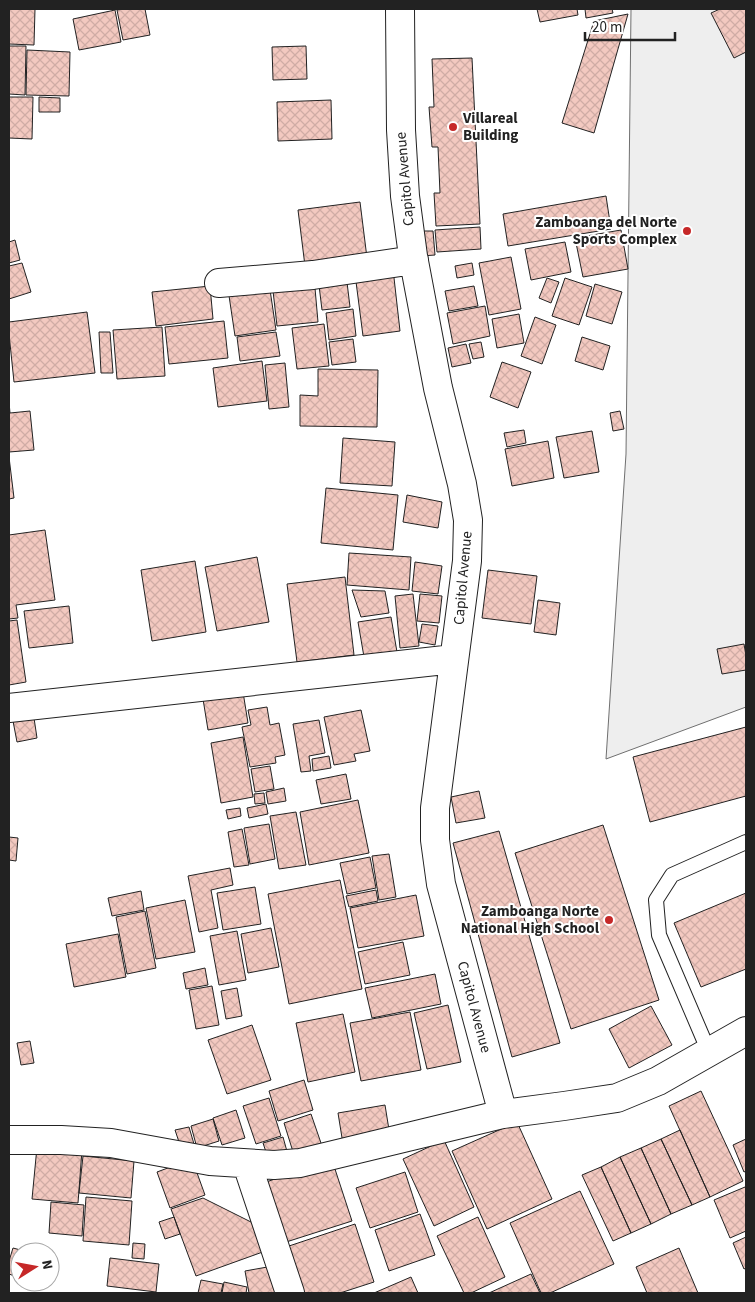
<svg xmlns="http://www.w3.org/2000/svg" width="755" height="1302" font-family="'Source Sans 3',sans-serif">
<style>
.pitch{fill:#eee;stroke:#6f6f6f}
.building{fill:url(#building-cross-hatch);stroke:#222}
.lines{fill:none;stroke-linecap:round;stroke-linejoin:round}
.lane-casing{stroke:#222;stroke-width:16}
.street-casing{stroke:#222;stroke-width:30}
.lane{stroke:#fff;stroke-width:14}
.street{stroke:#fff;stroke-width:28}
.poi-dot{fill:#c62828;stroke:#fff;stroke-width:2}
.labels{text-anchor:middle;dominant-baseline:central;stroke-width:4;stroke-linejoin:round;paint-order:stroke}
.poi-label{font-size:15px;font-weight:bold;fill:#222;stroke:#fff;text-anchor:end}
.street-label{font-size:15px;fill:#222;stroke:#fff}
</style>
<defs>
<pattern id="building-cross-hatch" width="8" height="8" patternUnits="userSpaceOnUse" patternTransform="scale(1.25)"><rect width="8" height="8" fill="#f3c9c0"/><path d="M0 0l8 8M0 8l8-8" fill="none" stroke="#d0aca5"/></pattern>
</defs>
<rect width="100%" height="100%" fill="#fff"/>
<!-- pitch -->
<path class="pitch" d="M631,9H746V707L606,759L626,454Z"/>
<!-- building -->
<path class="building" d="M9,9H35L34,45L9,44Z
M124,9H145L150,35L123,40L117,10Z
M537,9H577L578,15L540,22Z
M585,9H612L613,13L586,18Z
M720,9H746V52L734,58L711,13Z
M115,10L121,42L79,50L73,19Z
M628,14L594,133L562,123L594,21Z
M9,46H26L25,95L9,94Z
M306,46L307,79L273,80L272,47Z
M27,50L70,52L69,96L26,95Z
M472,58L480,224L436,226L434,193H440L438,147H432L429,107H434L432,59Z
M9,97H33L32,139L9,138Z
M39,97L60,98V112H39Z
M331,100L332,139L278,141L277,102Z
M606,196L611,229L508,246L503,214Z
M360,202L368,266L306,274L298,210Z
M480,227L481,249L437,252L435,230Z
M621,230L628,269L583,277L575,238Z
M420,231H433L435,255L421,256Z
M15,240L20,260L9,263V242Z
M565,242L571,272L531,280L525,249Z
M511,257L521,309L489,315L479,263Z
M22,263L31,292L9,299V266Z
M472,263L474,275L457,278L455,266Z
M393,269L400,331L363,336L355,274Z
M346,274L350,307L322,310L318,277Z
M314,277L318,322L277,326L272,282Z
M547,278L559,282L551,303L539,298Z
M565,278L592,287L579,325L552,316Z
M269,283L276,330L235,336L228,289Z
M595,284L622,292L612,324L586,316Z
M210,286L213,319L156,326L152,292Z
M474,286L478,306L449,311L445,291Z
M485,306L490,336L453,344L447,313Z
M353,309L356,336L329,340L326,313Z
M87,312L95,373L14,382L9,334V322Z
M519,314L524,343L497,348L492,319Z
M535,317L556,325L542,364L521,356Z
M224,321L228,358L169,364L165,327Z
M324,324L329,366L297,369L292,328Z
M162,327L165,376L117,379L113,330Z
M99,332H110L113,373H101Z
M276,332L280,356L240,361L237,337Z
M582,337L610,346L603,370L575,361Z
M353,339L356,362L332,365L329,342Z
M481,342L484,357L473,359L469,344Z
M466,344L471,363L452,367L448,348Z
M262,361L267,401L218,407L213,368Z
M502,362L531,372L518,408L490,397Z
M285,363L289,407L269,409L265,365Z
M318,369L378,370L377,427L300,426V395L318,396Z
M9,402L10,413L30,411L34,450L9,452Z
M620,411L624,429L613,431L610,413Z
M524,430L526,443L507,447L504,433Z
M592,431L599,472L564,478L556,437Z
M343,438L395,442L392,486L340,483Z
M548,441L554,478L512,486L505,449Z
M9,457L14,498L9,499Z
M326,488L398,495L393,550L321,543Z
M407,495L442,502L438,528L403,522Z
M45,530L55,600L16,605L18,618L9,619V535Z
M349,553L411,557L409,590L347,585Z
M257,557L269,622L217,631L205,567Z
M195,561L206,632L152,641L141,570Z
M415,562L442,566L438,594L412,591Z
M488,570L537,576L531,624L482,618Z
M345,577L354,655L297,662L287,584Z
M352,590L385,591L389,613L361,617Z
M413,594L419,646L400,648L395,596Z
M420,594L442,596L439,623L417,621Z
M538,600L560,603L556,635L534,632Z
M69,606L73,643L29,648L24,611Z
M391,617L397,652L364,657L358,622Z
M17,620L26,682L9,685V621Z
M422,624L438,626L435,645L419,642Z
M744,644L746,656V670L722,674L717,649Z
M243,692L248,723L208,730L203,699Z
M267,707L270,725L279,723L285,755L275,757L276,763L250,767L242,727L251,725L248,710Z
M361,710L370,751L354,754L356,761L334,765L324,717Z
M34,718L37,738L17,742L13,721Z
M319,720L325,753L309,756L311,771L301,772L293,724Z
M746,727V796L650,822L633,757Z
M243,737L253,797L221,803L211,743Z
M329,756L331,768L313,771L312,759Z
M270,766L274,789L255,792L251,769Z
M346,774L351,799L321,804L316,780Z
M284,788L286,801L268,804L266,792Z
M479,791L485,818L456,823L451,797Z
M264,793L265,803L255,804L254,794Z
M358,800L369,853L309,865L300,812Z
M266,804L268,814L249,818L247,808Z
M240,808L241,816L228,819L226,810Z
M296,812L306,865L279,869L270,816Z
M269,824L275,859L250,864L244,828Z
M603,825L659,1000L571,1029L515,853Z
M242,829L249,865L234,867L228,832Z
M499,831L560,1043L512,1057L453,843Z
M9,837L18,838L16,861L9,860Z
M389,854L396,897L379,900L372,856Z
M370,857L376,888L347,894L340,863Z
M230,868L233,885L211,890L218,928L199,932L188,876Z
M340,880L362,989L289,1004L268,894Z
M255,887L261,924L223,930L217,893Z
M376,890L378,901L349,907L346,896Z
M141,891L144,910L112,916L108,898Z
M746,893V969L701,987L674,923Z
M416,895L424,936L358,948L350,908Z
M185,900L195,952L156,959L146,908Z
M145,911L156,968L127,974L116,917Z
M271,928L279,967L248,973L241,934Z
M237,931L246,980L219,985L210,936Z
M118,934L126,977L74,987L66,944Z
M403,942L410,975L365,984L358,952Z
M205,968L208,985L186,989L183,973Z
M435,974L441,1004L372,1018L365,988Z
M212,986L219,1025L196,1029L189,990Z
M237,988L242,1016L226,1019L221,991Z
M448,1005L461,1062L427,1069L414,1013Z
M651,1006L672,1045L629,1068L609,1029Z
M410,1012L421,1070L361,1081L350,1023Z
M343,1014L355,1072L308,1082L296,1023Z
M252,1025L271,1080L227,1094L208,1040Z
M30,1041L34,1063L21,1065L17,1043Z
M304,1080L313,1110L278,1121L269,1091Z
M701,1091L743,1181L710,1197L669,1106Z
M269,1098L281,1136L256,1144L243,1106Z
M385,1105L390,1136L343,1144L338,1113Z
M236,1110L245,1138L222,1145L213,1118Z
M311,1114L322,1146L294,1155L284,1123Z
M213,1119L219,1141L197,1148L191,1126Z
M517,1122L552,1199L487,1229L452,1151Z
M189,1127L194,1144L181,1148L175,1130Z
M680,1130L710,1197L692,1205L661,1139Z
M283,1137L288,1155L269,1161L263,1143Z
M661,1139L692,1205L671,1214L641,1148Z
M746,1139V1171L744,1172L733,1145Z
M444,1140L474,1207L434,1226L403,1159Z
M37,1147L82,1150L78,1203L32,1199Z
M641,1148L671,1214L651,1224L620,1157Z
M83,1156L134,1161L131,1198L79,1193Z
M620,1157L651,1224L631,1233L601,1167Z
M192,1159L205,1195L170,1208L157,1172Z
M332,1160L352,1221L283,1243L263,1183Z
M601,1167L631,1233L613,1241L582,1175Z
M405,1172L418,1212L370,1228L356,1188Z
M745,1187L746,1189V1231L730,1238L714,1200Z
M580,1191L614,1264L550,1293H541L510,1223Z
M86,1197L132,1201L129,1245L83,1241Z
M203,1198L265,1229L271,1249L196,1276L171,1209Z
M51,1202L84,1205L82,1236L49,1233Z
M420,1214L435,1255L389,1271L375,1230Z
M174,1217L180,1234L165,1239L159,1222Z
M478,1217L505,1277L471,1293H464L437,1236Z
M355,1224L374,1282L340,1293H301L286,1247Z
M746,1237V1268L744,1269L733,1243Z
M133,1243L145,1244L144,1259L132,1258Z
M13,1248L28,1252H20V1278L9,1274V1261Z
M679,1248L698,1293H647L636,1267Z
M110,1258L159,1264L156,1292L107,1286Z
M273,1266L278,1293H249L245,1271Z
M531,1274L540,1293H489Z
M411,1277L418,1293H374Z
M201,1280L223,1284L221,1293H198Z
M224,1282L247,1287L246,1293H222Z"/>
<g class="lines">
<defs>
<path id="lane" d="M709,1052L659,935L656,900L672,875L746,842"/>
<path id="street" d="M400,9L401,130L405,196L413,256L438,388L462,484L468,520L467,561L435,808V840L441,884L503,1114
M219,283L313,275L414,260
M9,708L454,659
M9,1140H61L111,1143L210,1161L274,1165L300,1163L503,1114L564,1106L617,1098L658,1081L746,1031
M247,1164L290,1293"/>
</defs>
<!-- lane casing -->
<use href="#lane" class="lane-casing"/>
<!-- street casing -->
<use href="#street" class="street-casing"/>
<!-- lane -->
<use href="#lane" class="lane"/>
<!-- street -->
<use href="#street" class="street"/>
</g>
<!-- markers -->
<g class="poi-dot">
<circle cx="453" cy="127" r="5"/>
<circle cx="687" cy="231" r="5"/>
<circle cx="609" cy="920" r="5"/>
</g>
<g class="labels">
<!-- poi labels -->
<g class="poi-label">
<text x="463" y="118" text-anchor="start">Villareal<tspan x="463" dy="17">Building</tspan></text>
<text x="677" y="222">Zamboanga del Norte<tspan x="677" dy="17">Sports Complex</tspan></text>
<text x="599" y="911">Zamboanga Norte<tspan x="599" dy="17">National High School</tspan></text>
</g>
<!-- street labels -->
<g class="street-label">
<text transform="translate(405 179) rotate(-95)">Capitol Avenue</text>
<text transform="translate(463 578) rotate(-85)">Capitol Avenue</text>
<text transform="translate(474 1007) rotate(75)">Capitol Avenue</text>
</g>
</g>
<!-- border -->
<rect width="755" height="1302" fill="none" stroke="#222222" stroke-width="20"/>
<!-- north arrow -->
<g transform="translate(35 1267) rotate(79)"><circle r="24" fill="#ffffff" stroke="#a7a7a7"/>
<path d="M0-4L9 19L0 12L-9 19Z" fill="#c62828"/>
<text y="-8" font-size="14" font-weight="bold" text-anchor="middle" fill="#222222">N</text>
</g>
<!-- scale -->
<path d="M585 32v8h90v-8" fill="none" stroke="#222222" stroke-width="2.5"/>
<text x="592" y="32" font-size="15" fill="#222222" stroke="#ffffff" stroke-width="4" paint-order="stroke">20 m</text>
</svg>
